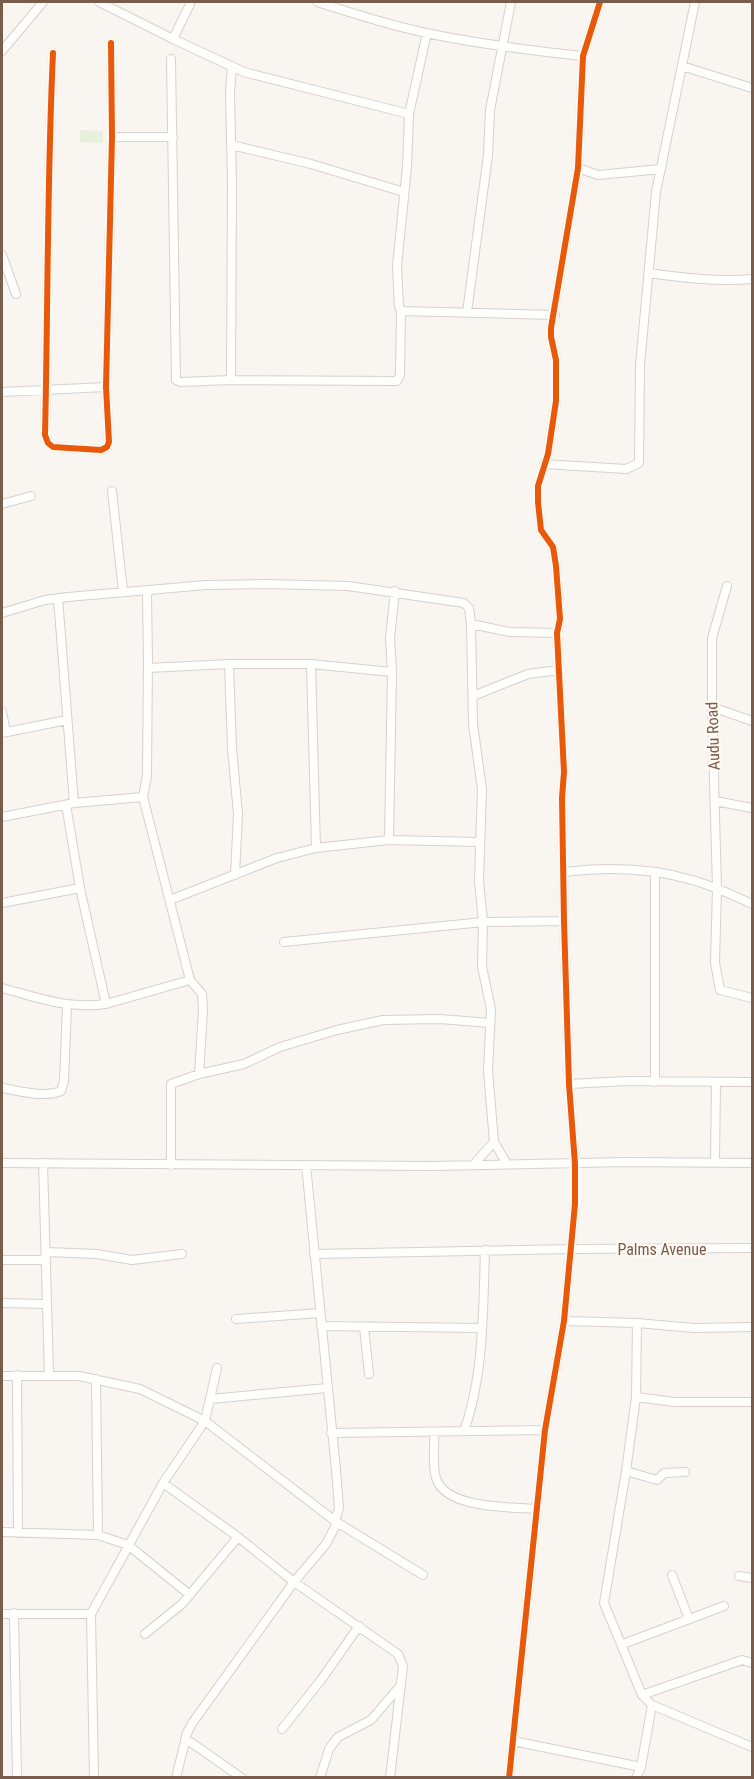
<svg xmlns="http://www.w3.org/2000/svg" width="754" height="1779" font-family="'Roboto Condensed',sans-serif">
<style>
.green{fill:#e7f0db}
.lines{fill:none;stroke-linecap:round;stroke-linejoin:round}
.minor-casing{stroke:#d7d1cb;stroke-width:10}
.minor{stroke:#fefefd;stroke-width:8}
.cycleway-casing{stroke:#fffaf3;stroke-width:10}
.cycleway{stroke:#e8590c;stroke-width:6}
.labels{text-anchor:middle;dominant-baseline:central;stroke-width:4.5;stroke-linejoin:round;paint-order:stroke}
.street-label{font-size:16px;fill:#7a5c4d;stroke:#fffaf3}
</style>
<rect width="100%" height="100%" fill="#f9f5f0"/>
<!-- green -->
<path class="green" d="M80,130L103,131V143L80,142Z"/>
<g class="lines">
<defs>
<path id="minor" d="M99,2L173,39L244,72L409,114
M317,2C358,15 399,28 441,36C488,45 535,51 583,56
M427,33L409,114L407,167L397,266L399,307L401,311L555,315
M173,39L191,2
M2,51L43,2
M53,53C47,180 48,307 45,435L48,443L53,447L101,450L107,447L109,442L106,387L112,137L111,43
M171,59L176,380L180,382L231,380L397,381L400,375L401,311
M682,66L752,88
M112,137H173
M231,145L311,164L404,192
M578,168L598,175L661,169
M2,255L16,294
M649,273C684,278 718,282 752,279
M467,312L488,155L490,110L511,2
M231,380L232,183L230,93L232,66
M2,392L106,387
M544,464L626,469L639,463L640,365L656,192L695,2
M112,491L123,591
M2,504L31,496
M727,586L712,638V707L717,888L715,963L720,990L752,998
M148,590L147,596L148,659L147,776L143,797L190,980L202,994L203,1010L199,1074
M58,598L74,803
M2,613L45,600L68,597L206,585L266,584L348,586L464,603L469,608L471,624L473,724L482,789L479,881L483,922L564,921
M471,624L510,632L557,633
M229,664L232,748L238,814L235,875
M311,664L316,848
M148,668L229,664H311L392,672
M473,696L528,674L559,670
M712,707L752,721
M2,712L6,732
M2,733L67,720
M715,801L752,808
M66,805L80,888L106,1004
M2,817L74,803L143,797
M389,840L392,672L390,638L395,591
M564,872C605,867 652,868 692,880C713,886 733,895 752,904
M655,874V1082
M170,900L277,858L316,848L389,840L479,842
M2,903L80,888
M284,942L483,922L482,967L491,1009L488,1071L494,1142L507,1164
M2,988C39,998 66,1009 106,1004L190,980
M569,1084L627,1081L752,1082
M2,1088C20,1091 43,1098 61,1091L64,1081L67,1006
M715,1162L716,1082
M2,1163L433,1166L625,1162L752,1163
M43,1163L49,1374
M171,1165V1084L199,1074L244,1064L280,1047L337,1030L383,1020L440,1019L490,1023
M473,1165L494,1142
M46,1252L97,1254L132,1260L182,1254
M314,1254L572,1249L752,1248
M2,1260H46
M2,1303L46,1304
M236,1319L320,1313
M564,1321L637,1323L694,1328L752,1327
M637,1323L636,1397L626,1471L604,1603L642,1695L652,1705L752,1747
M321,1326L482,1328
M364,1327L369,1374
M17,1375L18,1533
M2,1376H79L140,1389L205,1421L335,1521L423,1575
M96,1379L98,1535
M636,1397L675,1402H752
M210,1399L327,1388
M464,1431C484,1376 483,1309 485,1250
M434,1432C435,1444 432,1467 436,1478C445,1509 511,1507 537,1509
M331,1433L545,1430
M626,1471L657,1480L664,1473L685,1472
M163,1483L238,1537L294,1582L398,1654L403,1666L390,1778
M2,1532L98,1535L128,1545L190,1595
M672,1575L689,1619
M739,1576L752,1578
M14,1613L17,1778
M2,1614H91
M145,1634L182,1604L238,1537
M623,1644L724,1606
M642,1695L742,1660L752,1663
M282,1729L321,1680L359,1626
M186,1739L242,1778
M513,1741L641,1767
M94,1778L91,1614L163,1483L205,1421L217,1368
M176,1778L187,1733L193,1722L294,1582L326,1544L337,1523L335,1521L339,1508L336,1470L306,1165
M320,1778L329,1749L338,1737L371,1720L401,1685
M509,1778L545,1430L564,1321L575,1204V1164L569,1084L564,921L562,798L564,772L557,633L560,619L556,566L553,547L541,530L538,502V486L548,454L556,401V360L551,337V328L578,168L583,56L600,2
M636,1778L641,1767L652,1705"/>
</defs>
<!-- minor casing -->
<use href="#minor" class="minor-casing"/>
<!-- minor -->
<use href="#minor" class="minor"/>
<defs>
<path id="cycleway" d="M53,53C47,180 48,307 45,435L48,443L53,447L101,450L107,447L109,442L106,387L112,137L111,43
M509,1778L545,1430L564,1321L575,1204V1164L569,1084L564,921L562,798L564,772L557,633L560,619L556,566L553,547L541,530L538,502V486L548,454L556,401V360L551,337V328L578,168L583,56L600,2"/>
</defs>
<!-- cycleway casing -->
<use href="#cycleway" class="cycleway-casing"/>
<!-- cycleway -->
<use href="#cycleway" class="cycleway"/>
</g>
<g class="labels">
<!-- street labels -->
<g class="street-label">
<text transform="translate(713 736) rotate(-92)">Audu Road</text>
<text x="662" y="1249">Palms Avenue</text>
</g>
</g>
<!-- border -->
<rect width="754" height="1779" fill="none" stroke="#7a5c4d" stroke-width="6"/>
</svg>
